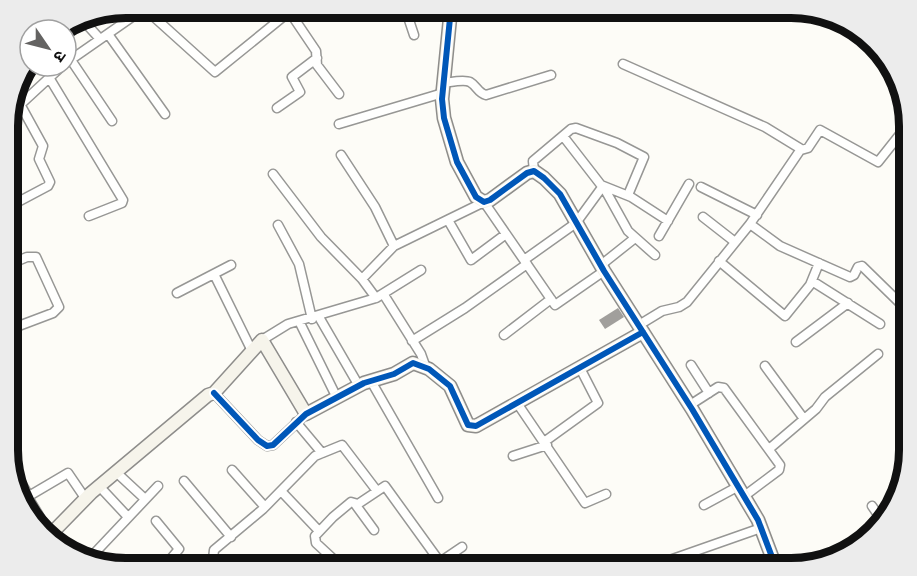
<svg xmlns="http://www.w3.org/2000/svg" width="917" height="576" font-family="'IBM Plex Serif','Noto Sans Devanagari',serif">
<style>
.building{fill:#a19f9c}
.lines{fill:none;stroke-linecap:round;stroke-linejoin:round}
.street-casing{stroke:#979795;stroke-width:11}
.secondary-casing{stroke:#8e8d8b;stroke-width:15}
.street{stroke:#fffffe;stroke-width:8}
.secondary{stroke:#f6f4eb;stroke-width:12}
.cycleway-casing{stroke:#fff;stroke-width:10}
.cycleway{stroke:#0057b8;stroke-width:6}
.rim{fill:none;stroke:#111;stroke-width:8}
</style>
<rect width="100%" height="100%" fill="#fdfcf7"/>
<!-- building -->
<path class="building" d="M618,308L624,317L605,329L599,320Z"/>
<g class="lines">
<defs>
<path id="street" d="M144,8L215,72L294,8
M405,8L414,35
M289,11L316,51L317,65L339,94
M80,17L100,39
M108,34L165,114
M71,60L112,121
M66,63L145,8
M623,64L765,127L801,149L750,224L687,302L679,307L662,311L639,325
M50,79L123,200L122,203L89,216
M444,83C452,82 464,79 470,82C477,86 478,93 486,95L551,75
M277,108L300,92L292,77L317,58
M8,116L62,66
M339,124L443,93
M563,136L601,185L631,197L668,221
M801,150L808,148L820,130L878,162L909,123
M341,155L375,207L394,246
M534,171L533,161L571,129L576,128L617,143L644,157L628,195
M273,174L321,237L362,279L376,298
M701,187L757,215
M8,196L13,203H16L48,186L50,182L39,159L43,146L21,106
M703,217L735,242
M448,220L471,260L506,234
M750,224L780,246L850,277L854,275L858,267L862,266L909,312
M278,225L299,264L312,319
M659,236L689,184
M524,260L576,223L603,186L628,231L655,255
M719,261L785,316L810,285L819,263
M8,265L27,257H36L59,307L53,313L8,330
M601,265L635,238
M214,274L252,351
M362,279L394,246L484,202L555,305L604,271
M812,281L880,324
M177,293L231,265
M384,295L421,354L426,368
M319,317L359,386
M299,321L337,398
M504,335L551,299
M262,340L288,324L376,298L421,270
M412,341L465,308L527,264
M796,342L848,303
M691,365L709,393
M765,366L804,419
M371,381L438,498
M214,393L258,440L267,446L273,445L306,414
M517,403L585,503L606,494
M690,405L718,387L724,388L780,465L779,470L743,497
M296,422L322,453
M544,442L598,403L580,368
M769,449L816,409L825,397L878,354
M513,456L547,445
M232,470L265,507
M117,473L145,499
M14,481H20L29,496
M184,481L231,537
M99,486L128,517
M281,491L319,531
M355,504L374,530
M704,505L737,487
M872,506L883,522
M156,521L179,549L163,568
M50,534L29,499V496L68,473L85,498
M90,558L158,486
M145,568H153
M220,568L213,559L214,550L263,509L315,456L342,445L377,491
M343,568L316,543L315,536L333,517L351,502L358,504L385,486L440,562
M431,568L462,547
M647,568L761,528"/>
<path id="secondary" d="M451,8L442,99L444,118L457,162L476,197L484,202L490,200L527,173L534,171L544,178L560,194L604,271L692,409L758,520L772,557L781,568
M49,536L91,493L208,395L214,393L262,340L306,414L364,383L394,374L413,363L429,369L450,386L468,425L476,426L643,332"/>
</defs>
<!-- street casing -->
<use href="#street" class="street-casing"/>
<!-- secondary casing -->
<use href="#secondary" class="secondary-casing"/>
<!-- street -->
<use href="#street" class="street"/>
<!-- secondary -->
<use href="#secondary" class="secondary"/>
<defs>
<path id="cycleway" d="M451,8L442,99L444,118L457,162L476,197L484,202L490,200L527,173L534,171L544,178L560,194L604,271L692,409L758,520L772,557L781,568
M214,393L258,440L267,446L273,445L306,414L364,383L394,374L413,363L429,369L450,386L468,425L476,426L643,332"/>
</defs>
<!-- cycleway casing -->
<use href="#cycleway" class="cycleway-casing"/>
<!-- cycleway -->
<use href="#cycleway" class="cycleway"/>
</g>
<!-- crop -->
<path d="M0 0H917V576H0ZM126 18H791A108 108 0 0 1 899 126V450A108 108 0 0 1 791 558H126A108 108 0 0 1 18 450V126A108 108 0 0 1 126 18Z" fill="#ececec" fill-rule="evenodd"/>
<path class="rim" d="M126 18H791A108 108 0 0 1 899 126V450A108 108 0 0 1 791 558H126A108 108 0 0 1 18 450V126A108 108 0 0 1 126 18Z"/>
<!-- north arrow -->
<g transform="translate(48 48) rotate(125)"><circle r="28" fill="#ffffff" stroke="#a0a0a0" stroke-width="1.5"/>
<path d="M0-4.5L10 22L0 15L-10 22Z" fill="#646362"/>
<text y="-9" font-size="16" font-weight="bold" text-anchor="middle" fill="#111111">उ</text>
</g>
</svg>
